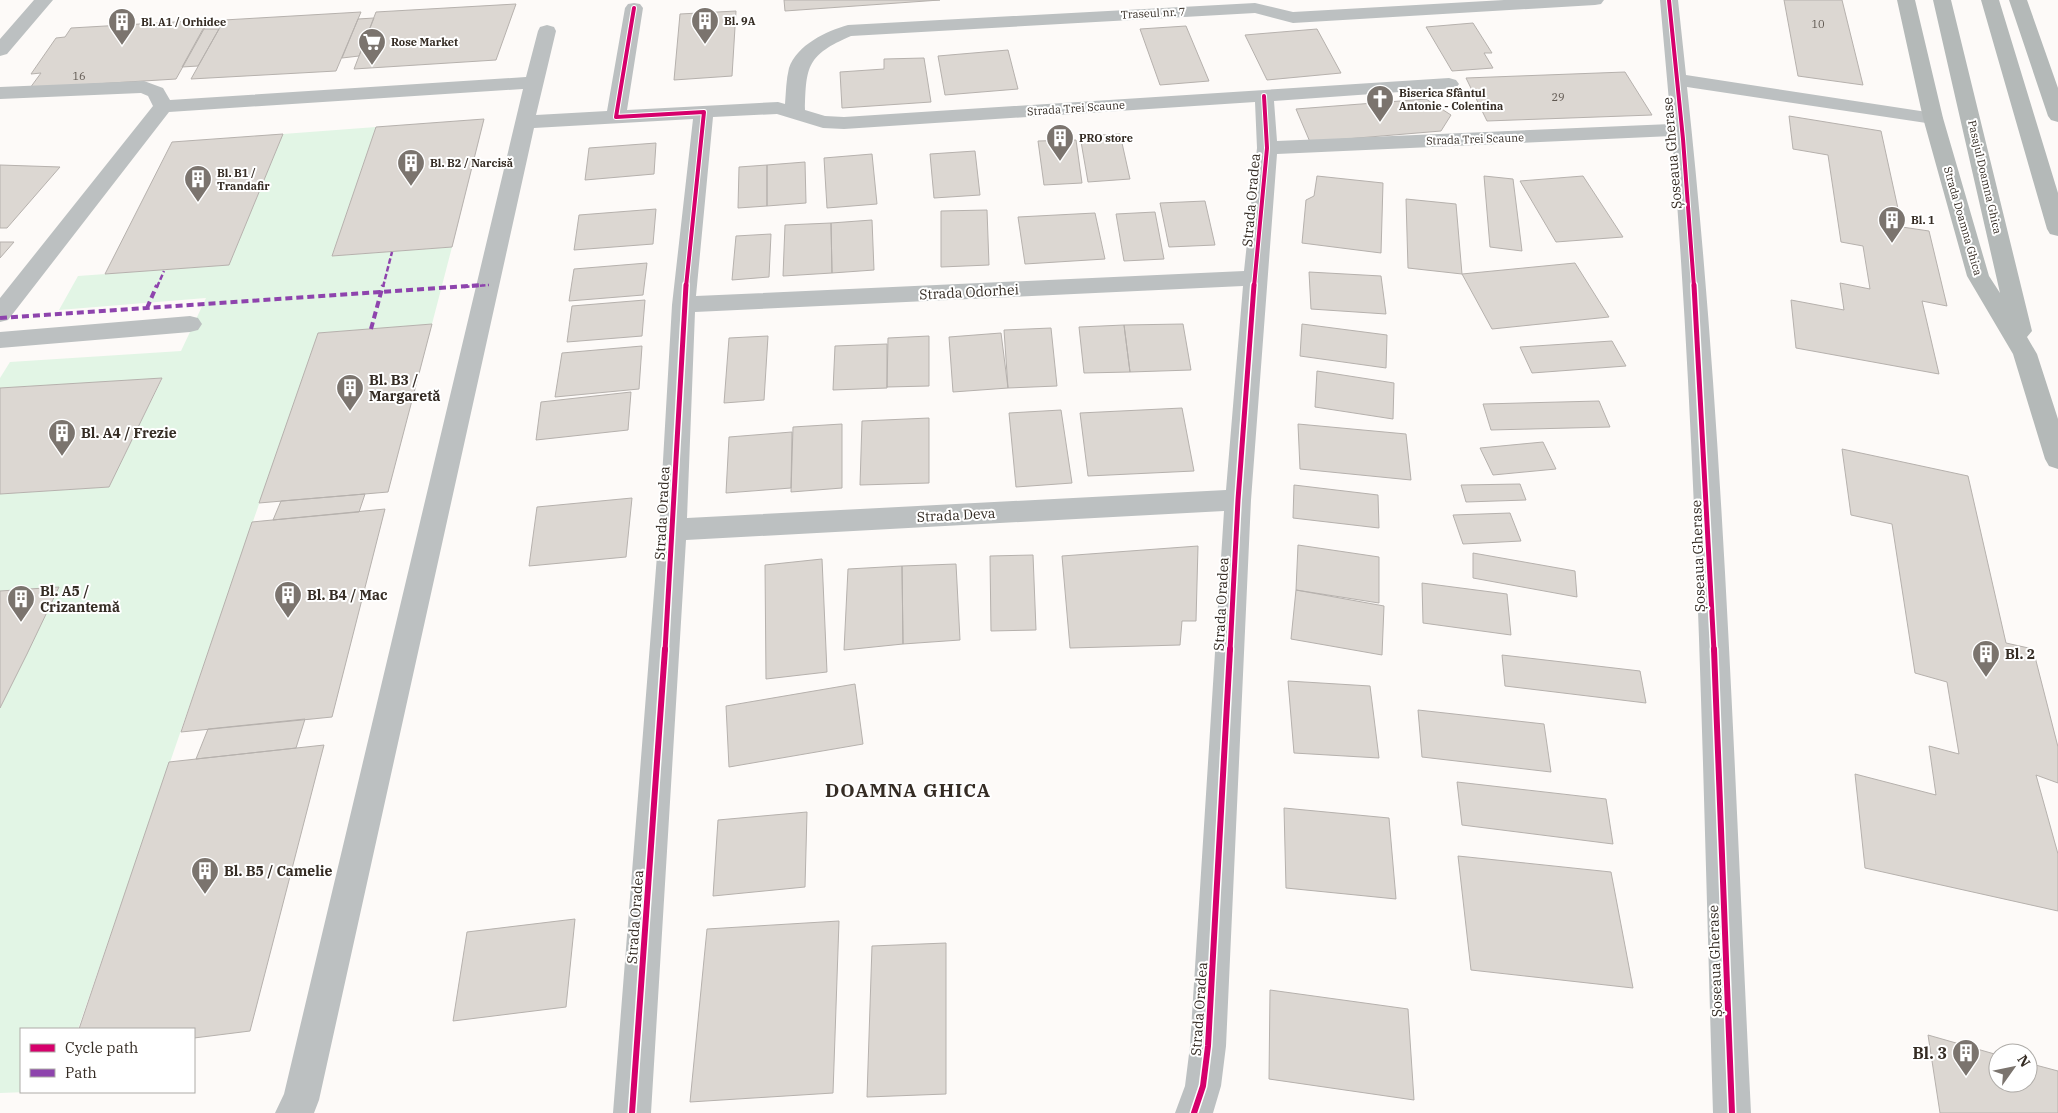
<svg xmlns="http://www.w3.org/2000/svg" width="2058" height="1113" font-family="'IBM Plex Serif',serif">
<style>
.green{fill:#e2f5e5}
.building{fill:#dcd7d2;stroke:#b6b1ad}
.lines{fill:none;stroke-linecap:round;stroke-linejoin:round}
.minor{fill:#bcc0c1;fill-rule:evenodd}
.major{fill:#b4b9b8;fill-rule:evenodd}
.quiet-far1{stroke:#8e44ad;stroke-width:2.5;stroke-dasharray:5.5 2.5;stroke-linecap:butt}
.quiet{stroke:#8e44ad;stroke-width:4;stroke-dasharray:7 4;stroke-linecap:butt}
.cycleway-far2-casing{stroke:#fff;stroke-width:6}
.cycleway-far1-casing{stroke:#fff;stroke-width:8}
.cycleway-casing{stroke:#fff;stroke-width:9}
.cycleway-far2{stroke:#d6006c;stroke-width:4}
.cycleway-far1{stroke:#d6006c;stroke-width:5}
.cycleway{stroke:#d6006c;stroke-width:6}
.labels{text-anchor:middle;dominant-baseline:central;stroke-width:4;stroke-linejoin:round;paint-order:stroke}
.far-street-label{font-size:11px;fill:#352c24;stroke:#fff}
.far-poi-label{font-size:11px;font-weight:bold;fill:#352c24;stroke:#fff;text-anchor:start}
.number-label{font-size:11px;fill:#5f5750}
.street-label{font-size:14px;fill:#352c24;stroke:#fff}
.poi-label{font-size:14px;font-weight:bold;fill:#352c24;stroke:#fff;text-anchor:start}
.near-poi-label{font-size:16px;font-weight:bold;fill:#352c24;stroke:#fff;text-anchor:end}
.district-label{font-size:19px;font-weight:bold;letter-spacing:1px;fill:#352c24;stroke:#fff}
</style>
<rect width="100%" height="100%" fill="#fdfaf8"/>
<!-- green -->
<path class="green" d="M376,127L332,256L452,247L432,324L318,333L78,1029H21V1092H28L0,1093V708L58,587L0,591V494L109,487L162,379L0,388V378L10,362L181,351L206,298L59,310L78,276L229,265L283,134Z"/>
<!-- building -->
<path class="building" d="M784,0H940L785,11Z
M1784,0H1842L1863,85L1798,76Z
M516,4L496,60L354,69L376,12Z
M736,11L732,76L674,80L680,14Z
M361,12L336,71L191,79L224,20Z
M374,18L359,56L342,58L358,19Z
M209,20L176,79L30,88L41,73L31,74L56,38L65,37L71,28Z
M1473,23L1492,53H1484L1493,68L1452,71L1426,27Z
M1186,26L1209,81L1160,85L1140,29Z
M203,29H219L198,66L182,67Z
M1317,29L1341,73L1267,80L1245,35Z
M1008,50L1018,89L945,95L938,56Z
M924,58L931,102L842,108L840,72L884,69V59Z
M1625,72L1652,115L1487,121L1466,78Z
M1426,99L1451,115L1441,131L1310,142L1296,109Z
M1789,116L1881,131L1902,227L1929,231L1947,306L1922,301L1939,374L1796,348L1791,300L1844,310L1840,283L1870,289L1863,246L1841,242L1828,155L1793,149Z
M484,119L452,247L332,256L376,127Z
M283,134L229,265L105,274L172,142Z
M1120,134L1130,179L1088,182L1080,136Z
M1076,140L1082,183L1044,185L1038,141Z
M656,143L654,174L585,180L589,148Z
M975,151L980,195L934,198L930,154Z
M872,154L877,204L827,208L824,158Z
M805,162L806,203L767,206V165Z
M0,165L60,167L7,228H0Z
M767,165V206L738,208L739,167Z
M1317,176L1383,183L1381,253L1302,243L1306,200L1314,196Z
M1484,176L1513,179L1522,251L1490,247Z
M1583,176L1623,237L1556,242L1520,181Z
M1406,199L1456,204L1462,274L1408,268Z
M1205,201L1215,245L1169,247L1160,203Z
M656,209L653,244L574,250L579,215Z
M987,210L989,265L941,267V211Z
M1155,212L1164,259L1124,261L1116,214Z
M1095,213L1105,259L1025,264L1018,217Z
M872,220L874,270L832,273L831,223Z
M831,223L832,273L783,276L785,225Z
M771,234L769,277L732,280L736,236Z
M0,242H14L0,258Z
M647,263L643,295L569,301L574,269Z
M1575,263L1609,317L1492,329L1462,274Z
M1309,272L1381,276L1386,314L1311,309Z
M645,300L642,336L567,342L572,306Z
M432,324L388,492L259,503L318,333Z
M1183,324L1191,370L1130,372L1124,325Z
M1302,324L1387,335L1386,368L1300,356Z
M1124,325L1130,372L1084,373L1079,327Z
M1051,328L1057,386L1008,388L1004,330Z
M1001,333L1008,388L953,392L949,337Z
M768,336L764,400L724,403L729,338Z
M929,336V386L887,387L888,338Z
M1612,341L1626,366L1532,373L1520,347Z
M887,344V388L833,390L835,346Z
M642,346L639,389L555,397L562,353Z
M1317,371L1394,383L1393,419L1315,407Z
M162,378L109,487L0,494V388Z
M631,392L628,430L536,440L541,402Z
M1599,401L1610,427L1491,430L1483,404Z
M1182,408L1194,471L1088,476L1080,413Z
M1061,410L1072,483L1016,487L1009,413Z
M929,418V483L860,485L862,421Z
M842,424V488L791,492L793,427Z
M1298,424L1406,434L1411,480L1300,469Z
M792,432L791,488L726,493L729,437Z
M1543,442L1556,469L1493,475L1480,448Z
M1842,449L1968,476L2006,643L2033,649L2058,747V783L2036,775L2058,854V911L1865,868L1855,774L1936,795L1929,746L1959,754L1947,682L1915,673L1892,524L1851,515Z
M1520,484L1526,500L1466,502L1461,485Z
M1294,485L1378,495L1379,528L1293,518Z
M365,494L359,512L273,520L281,501Z
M632,498L626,557L529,566L537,507Z
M385,509L332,717L181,732L252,522Z
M1510,513L1521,541L1463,544L1453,515Z
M1298,545L1379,557V603L1296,590Z
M1198,546L1196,621H1182L1180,645L1070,648L1062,556Z
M1473,553L1575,571L1577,597L1473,578Z
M1033,555L1036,630L991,631L990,556Z
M822,559L827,672L766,679L765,565Z
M956,564L960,640L903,644L902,566Z
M902,566L903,644L844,650L848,569Z
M1422,583L1507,594L1511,635L1423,623Z
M59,587L27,654L0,708V591Z
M1296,590L1384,606L1382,655L1291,639Z
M1502,655L1640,671L1646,703L1505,686Z
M1288,681L1370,686L1379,758L1294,753Z
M855,684L863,744L729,767L726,706Z
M1418,710L1544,724L1551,772L1422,757Z
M305,719L296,748L196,759L208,729Z
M324,745L250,1031L194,1038V1029H79L169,762Z
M1457,782L1606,799L1613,844L1462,825Z
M1284,808L1389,818L1396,899L1286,888Z
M807,812L805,887L713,896L718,820Z
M1458,856L1611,872L1633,988L1471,970Z
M575,919L566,1007L453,1021L467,932Z
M839,921L833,1093L690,1102L707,929Z
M946,943V1094L867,1097L872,946Z
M1270,990L1408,1009L1414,1100L1269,1079Z
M1928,1035L1998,1055V1083H2028V1063L2058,1071V1113H1940Z"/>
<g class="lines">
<!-- minor -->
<path class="minor" d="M34,0H53L7,54L0,56V39Z
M1504,0H1604L1601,4L1595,5L1293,23L1255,13L851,36C807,55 806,66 805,110L825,116L844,117L1449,78L1456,80L1459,84L1456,88L1274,101L1277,141L1671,124L1660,0H1678L1686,75L1940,114L1943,118L1940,122L1933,124L1687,87C1724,428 1734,771 1751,1113H1713C1703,787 1698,461 1672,136L1277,154L1251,500L1226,1046L1221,1086L1213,1113H1175L1185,1086L1190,1046L1224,511L686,540L651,1113H613L659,530L672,305L693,119L534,128L319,1100L314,1113H275L284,1094L523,89L169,112L8,320L0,322V298L153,106L148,96L141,93L0,99V87L144,81L163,88L170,100L526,77L538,31L540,27L547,25L554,27L556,31L536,115L607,111L625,8L628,4L634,3L640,4L643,8L627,110L778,102L785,104C786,92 786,80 789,68C797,45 826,31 848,25L1255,3L1293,12ZM1255,102L1257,148L1244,271L696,296L713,117L777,114L823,128L844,129ZM1243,286L1226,490L687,518L695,312Z
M190,316L198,318L202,324L198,330L190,332L0,348V332Z"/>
<!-- major -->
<path class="major" d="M1897,0H1915L1943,118L1989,276L2000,293L1933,0H1951L2032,331L2027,337L2037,354L2058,419V469L2049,466L2045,459L2013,354L1967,276L1923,118Z
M1981,0H1999L2058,193V236L2050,234L2047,229Z
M2009,0H2027L2058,88V122L2051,120L2048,116Z"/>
<!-- quiet-far1 -->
<path class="quiet-far1" d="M157,287L164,271
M383,287L392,252
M464,287L489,285"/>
<!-- quiet -->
<path class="quiet" d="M147,308L157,285
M0,318L483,285
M371,329L383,285"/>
<defs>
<path id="cycleway-far2" d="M1669,0L1683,139L1694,287
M634,8L616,117L704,112L686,287
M1254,287L1267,148L1264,96"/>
<path id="cycleway-far1" d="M1694,285L1714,651
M665,651L686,285
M1230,651L1238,500L1254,285"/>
<path id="cycleway" d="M1714,649L1732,1113
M632,1113L665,649
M1194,1113L1203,1086L1208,1046L1230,649"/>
</defs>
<!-- cycleway-far2 casing -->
<use href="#cycleway-far2" class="cycleway-far2-casing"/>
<!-- cycleway-far1 casing -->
<use href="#cycleway-far1" class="cycleway-far1-casing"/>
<!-- cycleway casing -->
<use href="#cycleway" class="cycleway-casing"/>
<!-- cycleway-far2 -->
<use href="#cycleway-far2" class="cycleway-far2"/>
<!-- cycleway-far1 -->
<use href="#cycleway-far1" class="cycleway-far1"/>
<!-- cycleway -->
<use href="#cycleway" class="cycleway"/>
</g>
<!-- icons -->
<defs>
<symbol id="building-pin" viewBox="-11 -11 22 30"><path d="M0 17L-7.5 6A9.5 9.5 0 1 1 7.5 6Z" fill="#7b746e" stroke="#fff"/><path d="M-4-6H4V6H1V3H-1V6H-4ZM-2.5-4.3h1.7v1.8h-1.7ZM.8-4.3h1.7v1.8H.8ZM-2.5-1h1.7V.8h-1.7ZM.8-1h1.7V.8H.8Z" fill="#fff"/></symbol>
<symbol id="supermarket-pin" viewBox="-11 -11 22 30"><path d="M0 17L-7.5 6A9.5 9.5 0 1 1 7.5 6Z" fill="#7b746e" stroke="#fff"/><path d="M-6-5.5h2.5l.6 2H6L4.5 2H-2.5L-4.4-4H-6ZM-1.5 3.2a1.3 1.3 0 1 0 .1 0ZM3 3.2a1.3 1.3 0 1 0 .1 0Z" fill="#fff"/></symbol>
<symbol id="church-pin" viewBox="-11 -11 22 30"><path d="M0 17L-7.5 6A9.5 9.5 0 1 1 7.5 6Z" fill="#7b746e" stroke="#fff"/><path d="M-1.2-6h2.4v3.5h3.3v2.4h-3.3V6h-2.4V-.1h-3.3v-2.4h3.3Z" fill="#fff"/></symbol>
</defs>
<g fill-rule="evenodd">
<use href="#building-pin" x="689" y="5" width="32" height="43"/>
<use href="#building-pin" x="106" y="6" width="32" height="43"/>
<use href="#supermarket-pin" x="356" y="26" width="32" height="43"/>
<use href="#church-pin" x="1364" y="83" width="32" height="43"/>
<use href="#building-pin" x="1044" y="122" width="32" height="43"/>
<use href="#building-pin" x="395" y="147" width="32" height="43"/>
<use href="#building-pin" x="182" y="163" width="32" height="43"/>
<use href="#building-pin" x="1876" y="204" width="32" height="43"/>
<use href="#building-pin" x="334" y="372" width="32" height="43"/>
<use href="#building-pin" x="46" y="417" width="32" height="43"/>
<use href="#building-pin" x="272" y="579" width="32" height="43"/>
<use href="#building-pin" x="5" y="583" width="32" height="43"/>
<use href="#building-pin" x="1970" y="638" width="32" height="43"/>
<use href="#building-pin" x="189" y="855" width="32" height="43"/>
<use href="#building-pin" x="1950" y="1037" width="32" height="43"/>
</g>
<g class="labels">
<!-- far-street labels -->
<g class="far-street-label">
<text transform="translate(1153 13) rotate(-3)">Traseul nr. 7</text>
<text transform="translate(1076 108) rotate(-4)">Strada Trei Scaune</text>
<text transform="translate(1475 139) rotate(-2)">Strada Trei Scaune</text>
<text transform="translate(1985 177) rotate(77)">Pasajul Doamna Ghica</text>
<text transform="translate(1963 221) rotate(74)">Strada Doamna Ghica</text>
</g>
<!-- far-poi labels -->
<g class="far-poi-label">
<text x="724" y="21">Bl. 9A</text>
<text x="141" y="22">Bl. A1 / Orhidee</text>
<text x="391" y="42">Rose Market</text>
<text x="1399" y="93">Biserica Sfântul<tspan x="1399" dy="13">Antonie - Colentina</tspan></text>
<text x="1079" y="138">PRO store</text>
<text x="430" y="163">Bl. B2 / Narcisă</text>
<text x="217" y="173">Bl. B1 /<tspan x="217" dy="13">Trandafir</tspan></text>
<text x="1911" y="220">Bl. 1</text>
</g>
<!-- number labels -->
<g class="number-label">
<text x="1818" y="24">10</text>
<text x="79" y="76">16</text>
<text x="1558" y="97">29</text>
</g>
<!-- street labels -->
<g class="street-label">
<text transform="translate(1672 153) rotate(-95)">Șoseaua Gherase</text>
<text transform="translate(1251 200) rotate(-85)">Strada Oradea</text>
<text transform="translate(969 292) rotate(-3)">Strada Odorhei</text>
<text transform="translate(662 513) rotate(-87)">Strada Oradea</text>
<text transform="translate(956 515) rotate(-3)">Strada Deva</text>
<text transform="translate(1698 556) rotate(-92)">Șoseaua Gherase</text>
<text transform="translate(1221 604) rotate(-87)">Strada Oradea</text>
<text transform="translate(635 917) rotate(-86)">Strada Oradea</text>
<text transform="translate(1715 961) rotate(-92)">Șoseaua Gherase</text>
<text transform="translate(1199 1009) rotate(-86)">Strada Oradea</text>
</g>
<!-- poi labels -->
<g class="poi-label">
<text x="369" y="380">Bl. B3 /<tspan x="369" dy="16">Margaretă</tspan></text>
<text x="81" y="433">Bl. A4 / Frezie</text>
<text x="40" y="591">Bl. A5 /<tspan x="40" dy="16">Crizantemă</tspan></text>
<text x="307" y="595">Bl. B4 / Mac</text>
<text x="2005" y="654">Bl. 2</text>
<text x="224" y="871">Bl. B5 / Camelie</text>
</g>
<!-- near-poi labels -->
<g class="near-poi-label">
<text x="1947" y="1053">Bl. 3</text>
</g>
<!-- district labels -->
<g class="district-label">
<text x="908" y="790">DOAMNA GHICA</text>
</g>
</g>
<!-- legend -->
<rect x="20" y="1028" width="175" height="65" fill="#ffffff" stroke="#aeaba7"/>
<rect x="30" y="1044" width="25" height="8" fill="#d6006c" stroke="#aeaba7"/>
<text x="65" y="1053" font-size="15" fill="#352c24">Cycle path</text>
<rect x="30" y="1069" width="25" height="8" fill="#8e44ad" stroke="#aeaba7"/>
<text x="65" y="1078" font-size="15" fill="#352c24">Path</text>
<!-- north arrow -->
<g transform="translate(2013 1068) rotate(57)"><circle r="24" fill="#ffffff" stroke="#aeaba7"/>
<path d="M0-4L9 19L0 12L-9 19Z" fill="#7b746e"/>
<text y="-8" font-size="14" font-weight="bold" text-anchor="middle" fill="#352c24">N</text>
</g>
</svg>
